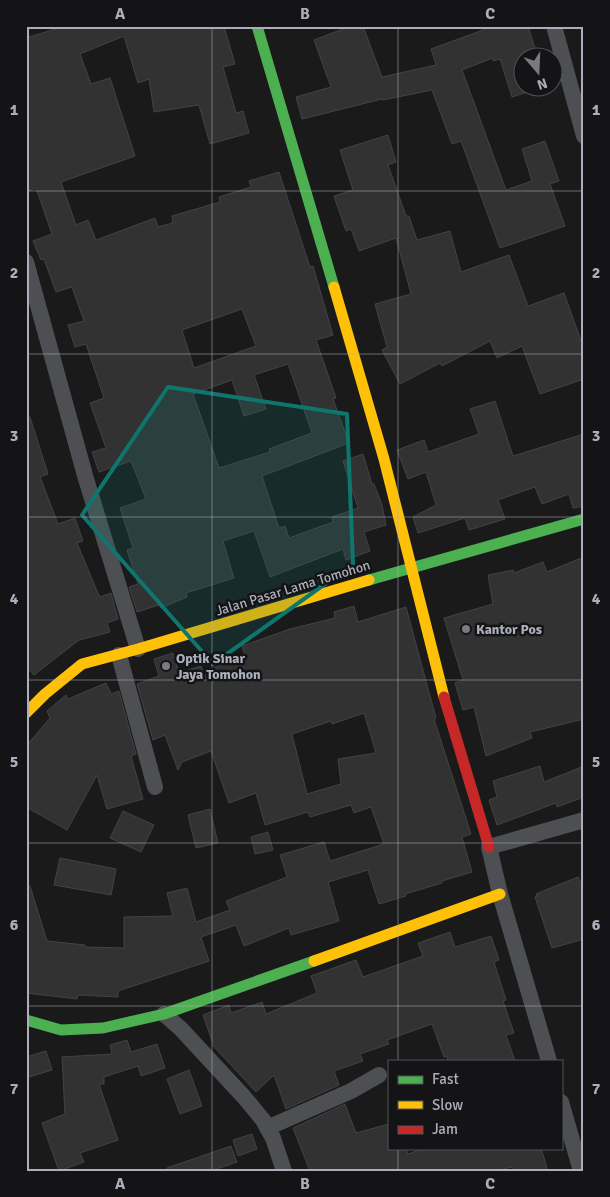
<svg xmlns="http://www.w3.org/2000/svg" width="610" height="1197" font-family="Signika,sans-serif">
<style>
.building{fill:#323232;stroke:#424346;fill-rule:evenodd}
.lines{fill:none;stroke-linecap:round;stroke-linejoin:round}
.street{stroke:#4e4f53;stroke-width:16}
.fast{stroke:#4caf50;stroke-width:11}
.slow{stroke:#ffc107;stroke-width:11}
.jam{stroke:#c62828;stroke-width:11}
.marked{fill:#0f766e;fill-opacity:0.2;stroke:#0f766e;stroke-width:4;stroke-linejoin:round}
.grid{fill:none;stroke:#abafbb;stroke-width:1;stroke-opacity:0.55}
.poi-dot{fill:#787b83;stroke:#141416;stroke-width:2}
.labels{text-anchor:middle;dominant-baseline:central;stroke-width:5;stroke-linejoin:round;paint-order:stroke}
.street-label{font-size:14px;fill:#abafbb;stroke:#141416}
.poi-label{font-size:14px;font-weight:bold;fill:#abafbb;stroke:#141416;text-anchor:start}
.neatline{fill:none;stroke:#abafbb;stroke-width:2}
.grid-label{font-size:16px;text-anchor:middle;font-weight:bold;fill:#abafbb}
</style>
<rect width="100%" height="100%" fill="#1a1a1a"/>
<!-- building -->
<path class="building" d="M65,26H224L235,64L223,67L236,113L243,111L249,133L210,144L199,105L154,112L149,79L138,83L124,36L80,54L91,84L110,78L135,156L61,182L76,225L88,220L96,240L155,218L158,227L173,223L172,216L220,202L219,197L251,187L249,181L279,172L310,267L313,266L333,335L316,340L336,398L333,399L349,443L262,476L279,528L285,526L289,538L333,522L332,517L358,508L343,461L363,454L372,484H374L382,505L386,525L364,532L370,551L346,560L343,549L270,577L254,531L223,541L234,578L186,593L187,597L161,608L159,605L137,612L129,587L138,584L127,550L133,548L120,508L146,499L131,461L99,472L92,452L106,448L90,403L104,398L86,344L75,347L68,325L84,321L72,287L56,292L44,259L41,260L33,241L52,234L36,188L26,192V38ZM242,309L256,346L194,368L182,330ZM288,364L312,433L269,449L270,452L219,468L193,394L232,380L244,416L266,409L254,375Z
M351,26H363L382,77L436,65L431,49L483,30L482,26H528L538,58H522V88H540L512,97L500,59L493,61V58L462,70L506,190L532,181L522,149L545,141L559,181L550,184L565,226L500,248L461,141L452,144L432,90L383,100L382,99L302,119L296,97L331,87L314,40Z
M388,135L396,162L388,165L406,216H409L417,240L450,231L461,272L509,255L528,306L564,293L584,349V379L540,394L522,346L497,358L490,341L442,366L440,363L400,384L382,350L387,347L375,304L411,294L396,238L359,251L351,229L346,231L334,196L353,190L340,150Z
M495,401L513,456L584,434V506L573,508L569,494L542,504L535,487L498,500L505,519L469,530L465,518L418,533L413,517L436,505L426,472L408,479L397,450L424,440L428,452L479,434L470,409Z
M30,417L48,474L40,477L58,524L75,518L83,541L77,543L97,591L100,597L111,593L118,619L107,623L110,632L79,640L34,675L26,666V418Z
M584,557V719L530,732L532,738L486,756L474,707L463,710L455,683L463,680L444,618L493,604L488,575L513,570L514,573L543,562L547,572Z
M354,606L358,622L406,607L436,718L434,719L471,834L462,837L472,872L442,881V883L405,894L406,896L379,904L368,870L328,882L339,921L291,935L289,928L244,946L236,925L201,937L209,961L118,991V997L78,995L77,999L26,993V886H30L47,941L85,945V947L124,948V917L173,916L167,893L187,888L196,922L230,910L226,901L287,877L280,855L324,842L330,861L384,844L371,807L354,813L351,805L310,817L308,812L265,825L256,793L229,803L211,751L182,762L178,770L165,735L153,740L137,684L159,676L154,659L173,653L179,673L201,666L203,672L245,656L242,646L290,629L335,618L334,612ZM364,713L376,753L338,759L341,784L307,794L292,734L331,721L332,724Z
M106,683L111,694L119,691L136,754L131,756L143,799L107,809L97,775L67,830L26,807V746L50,718L47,711L66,695L68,699Z
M540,766L544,782L584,766V797L557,807L556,803L497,825L489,800L497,797L493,781Z
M210,809L218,843L196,848L188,815Z
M123,811L154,825L141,852L110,838Z
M268,832L273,850L255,854L251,837Z
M60,858L116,869L111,895L54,885Z
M578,877L584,890V939L552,948L535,897L537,896L536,894Z
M450,932L455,947L491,936L499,960L494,962L506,1000L503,1001L514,1033L506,1035L515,1061H448L447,1056L444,1057L432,1024L387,1040L389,1044L360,1054L363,1061L334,1071L339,1085L286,1109L274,1075L256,1092L214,1047L203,1015L229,1005L231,1013L262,1002L266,1014L317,993L311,976L356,960L363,977L423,956L418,943Z
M127,1040L131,1052L157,1044L165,1068L141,1076L138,1066L104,1077V1084H99L118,1140L80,1153L84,1162L59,1171L42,1123L65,1114L62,1057L112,1054L110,1045Z
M46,1051L52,1070L26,1078V1057Z
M189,1070L202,1106L180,1114L167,1079Z
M345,1104L356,1133L389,1124V1148H406L408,1154L426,1148H541L548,1171H514L512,1167L496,1171H310L293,1128Z
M252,1134L257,1149L238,1156L233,1140Z
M231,1146L237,1162L211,1171H168L167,1168Z"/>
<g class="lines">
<!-- street -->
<path class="street" d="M554,26L584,136
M26,262L86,479L138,649
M119,655L155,787
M164,1014L181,1029L244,1097L263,1120L273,1138L284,1171
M549,1061L500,894L489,847L584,820
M561,1102L581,1171
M267,1128L351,1091L379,1075"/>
<!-- fast -->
<path class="fast" d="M257,26L334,287
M369,580L584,519
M26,1020L61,1030L103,1028L164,1014L314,961"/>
<!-- slow -->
<path class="slow" d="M334,287L384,459L444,697
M26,713L45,694L82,664L138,649L369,580
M314,961L500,894"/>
<!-- jam -->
<path class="jam" d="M444,697L489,847"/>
</g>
<!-- marked area -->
<path class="marked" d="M168,387L347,414L353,564L213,664L82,515Z"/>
<!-- grid -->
<path class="grid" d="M212,26V1171M398,26V1061M26,191H584M26,354H584M26,517H584M26,680H584M26,843H584M26,1006H584M398,1148V1171"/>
<!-- markers -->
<g class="poi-dot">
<circle cx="466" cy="629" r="5"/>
<circle cx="166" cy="666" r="5"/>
</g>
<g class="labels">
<!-- street labels -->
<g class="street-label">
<text transform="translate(293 588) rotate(-17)">Jalan Pasar Lama Tomohon</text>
</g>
<!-- poi labels -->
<g class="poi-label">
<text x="476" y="629">Kantor Pos</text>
<text x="176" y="658">Optik Sinar<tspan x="176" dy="16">Jaya Tomohon</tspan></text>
</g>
</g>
<!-- border -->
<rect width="610" height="1197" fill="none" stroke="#141416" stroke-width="55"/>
<!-- legend -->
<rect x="388" y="1060" width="175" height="90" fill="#141416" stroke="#505258"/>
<rect x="398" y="1076" width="25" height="8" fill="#4caf50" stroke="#505258"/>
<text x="432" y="1084" font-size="15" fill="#abafbb">Fast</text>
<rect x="398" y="1101" width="25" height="8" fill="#ffc107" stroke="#505258"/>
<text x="432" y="1110" font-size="15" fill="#abafbb">Slow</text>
<rect x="398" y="1126" width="25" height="8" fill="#c62828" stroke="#505258"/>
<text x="432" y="1134" font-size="15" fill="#abafbb">Jam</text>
<!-- north arrow -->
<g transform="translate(538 72) rotate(161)"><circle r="24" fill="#141416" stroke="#505258"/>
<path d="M0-4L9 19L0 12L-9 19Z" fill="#787b83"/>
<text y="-8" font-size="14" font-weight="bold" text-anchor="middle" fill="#abafbb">N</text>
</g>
<rect x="28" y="28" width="554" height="1142" class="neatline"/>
<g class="grid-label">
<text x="120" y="19">A</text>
<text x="305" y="19">B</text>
<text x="490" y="19">C</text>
<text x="14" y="115">1</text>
<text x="596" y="115">1</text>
<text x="14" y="278">2</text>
<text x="596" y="278">2</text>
<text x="14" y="441">3</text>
<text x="596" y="441">3</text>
<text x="14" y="604">4</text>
<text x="596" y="604">4</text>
<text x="14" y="767">5</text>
<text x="596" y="767">5</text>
<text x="14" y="930">6</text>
<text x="596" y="930">6</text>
<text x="14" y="1094">7</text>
<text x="596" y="1094">7</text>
<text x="120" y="1189">A</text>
<text x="305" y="1189">B</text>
<text x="490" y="1189">C</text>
</g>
</svg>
